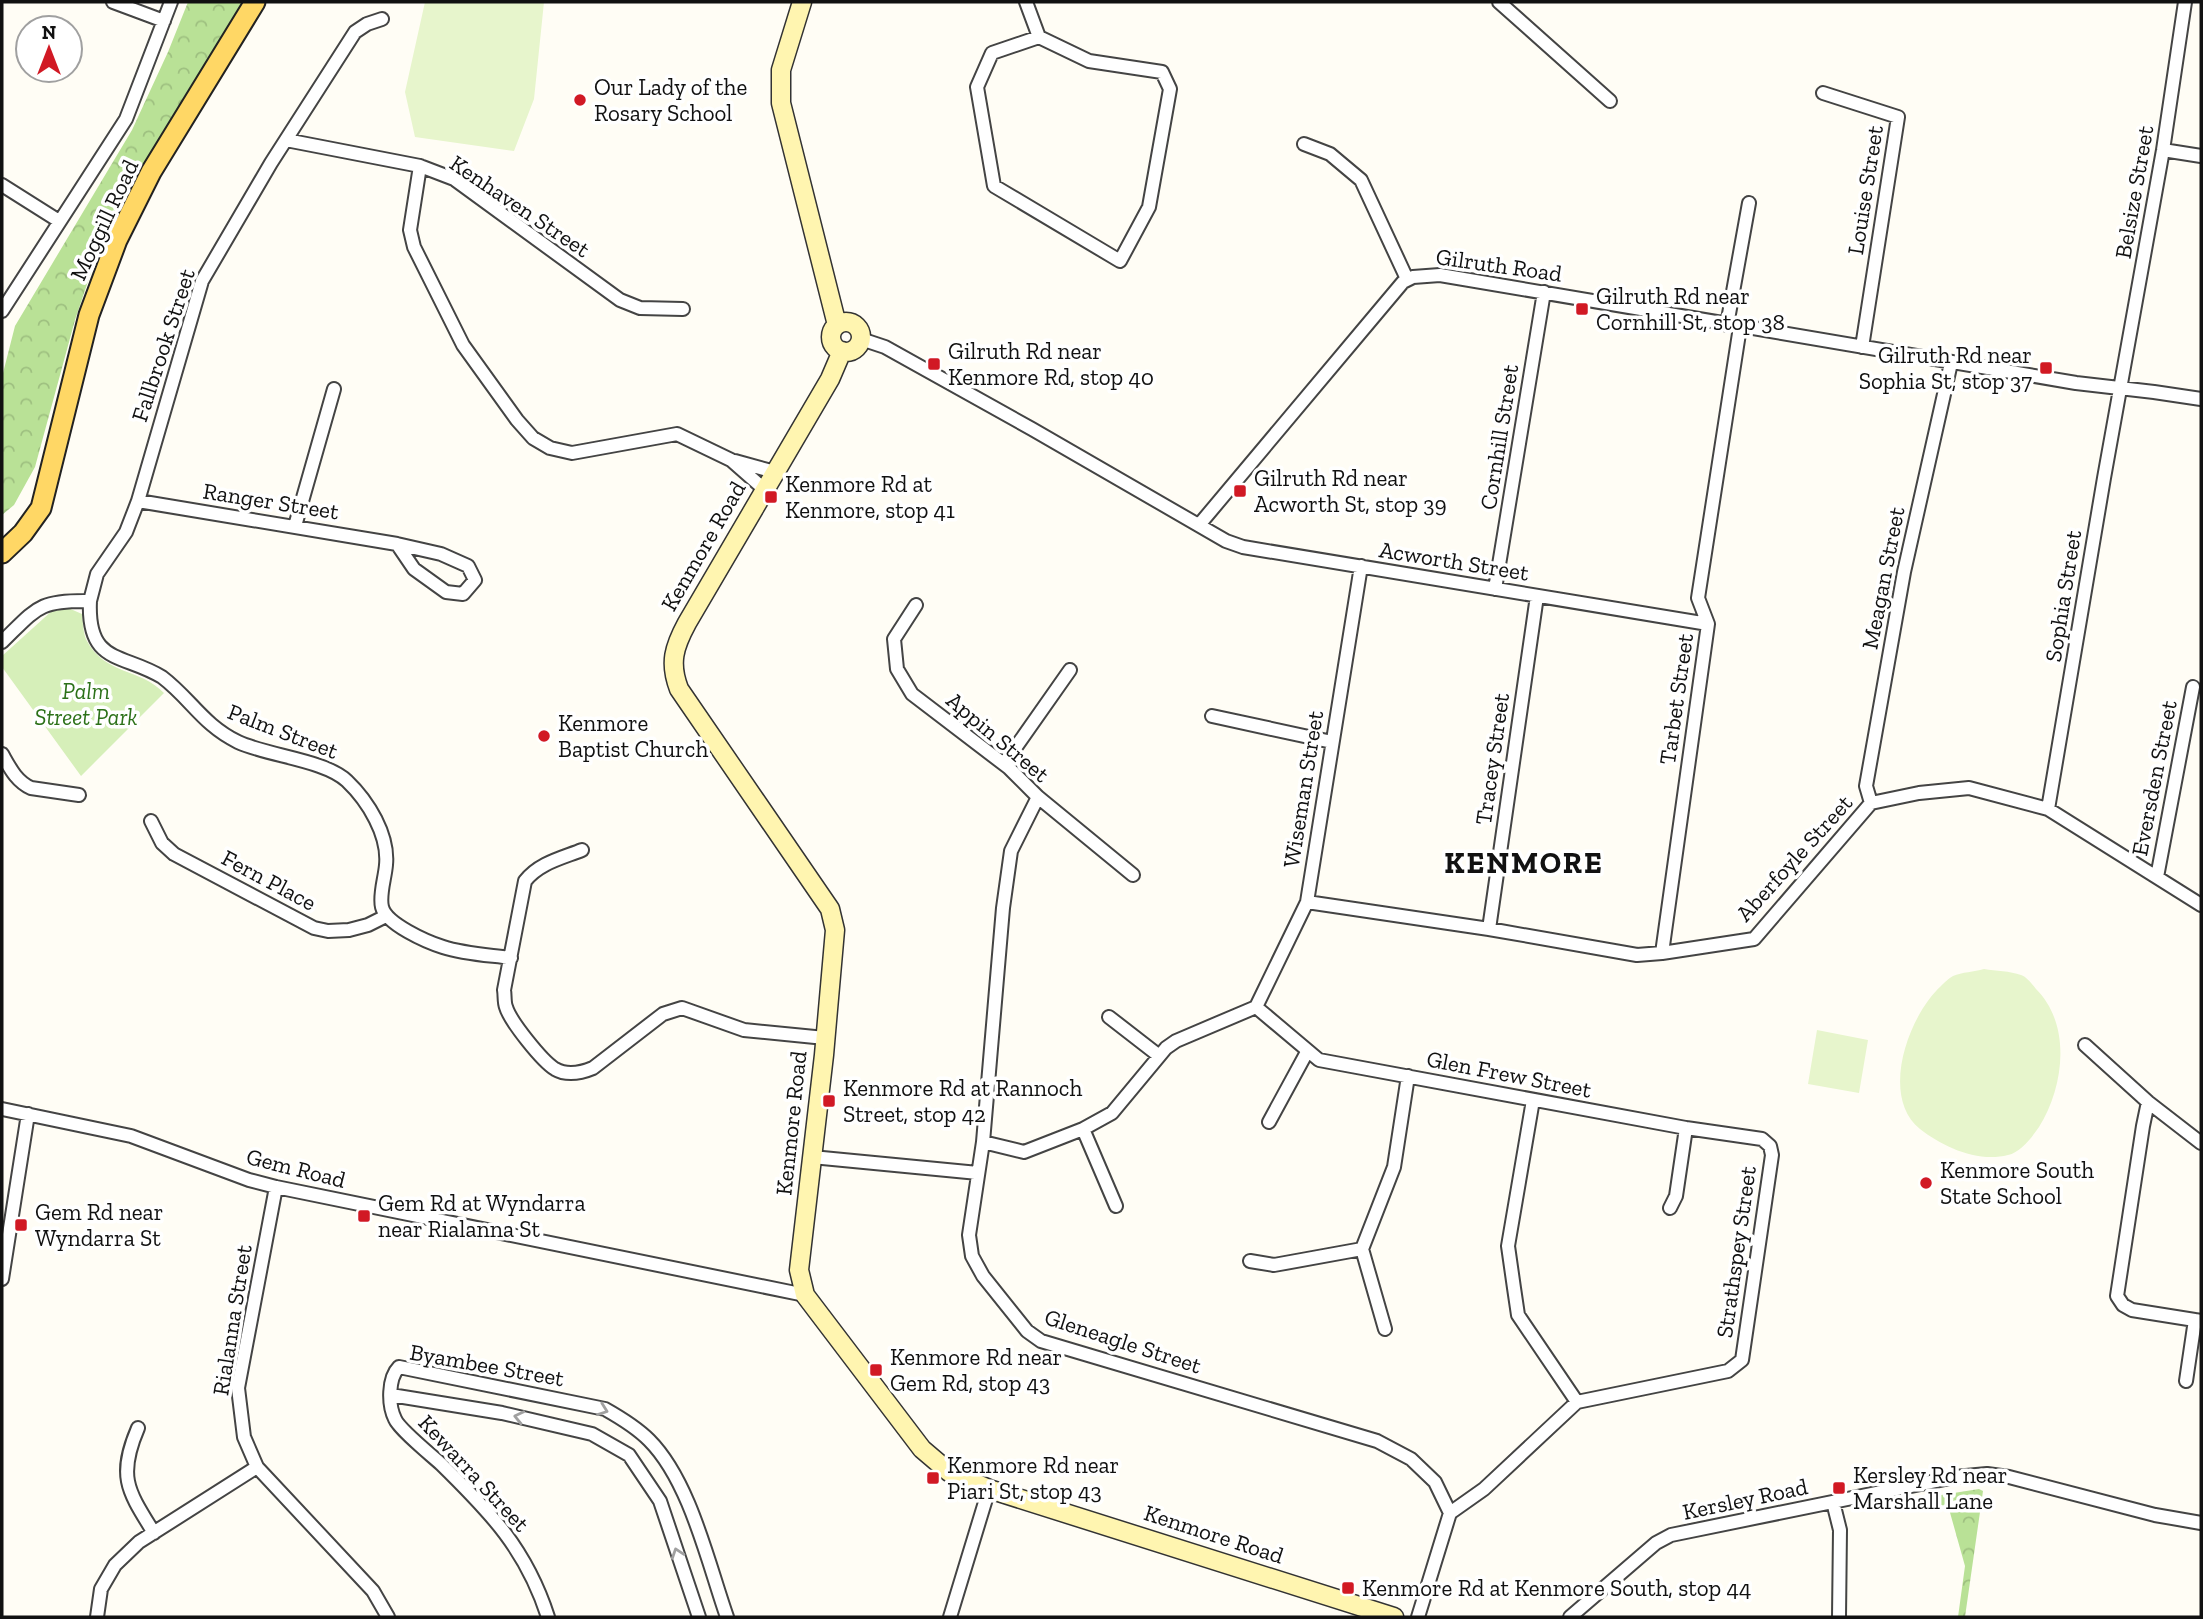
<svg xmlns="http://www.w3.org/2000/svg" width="2203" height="1619" font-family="'Zilla Slab',serif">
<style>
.forest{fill:url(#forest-crowns)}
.park{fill:#d6efb9}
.pitch{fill:#e7f5cc}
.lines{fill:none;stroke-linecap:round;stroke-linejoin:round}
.street-casing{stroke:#444;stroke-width:16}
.secondary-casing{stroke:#333;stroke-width:21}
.primary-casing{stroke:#222;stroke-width:23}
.street{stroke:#fff;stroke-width:12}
.secondary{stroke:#fff5b0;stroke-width:18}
.primary{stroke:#ffd765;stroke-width:19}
.oneway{stroke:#a0a0a0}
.poi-dot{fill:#d11924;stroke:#fff;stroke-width:2.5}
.labels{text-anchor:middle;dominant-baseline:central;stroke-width:7;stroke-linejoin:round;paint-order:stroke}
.poi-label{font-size:23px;fill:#111;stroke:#fff;text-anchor:start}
.street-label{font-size:23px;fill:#111;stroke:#fff}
.park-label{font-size:23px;font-style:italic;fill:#2c7119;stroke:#fff}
.district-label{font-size:30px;font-weight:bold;letter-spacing:2px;fill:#111;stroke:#fff}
</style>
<defs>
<pattern id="forest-crowns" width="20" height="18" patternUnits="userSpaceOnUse" patternTransform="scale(1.75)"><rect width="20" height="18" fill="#b9e196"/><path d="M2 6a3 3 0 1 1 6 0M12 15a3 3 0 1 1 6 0" fill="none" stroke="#9ec080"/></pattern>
</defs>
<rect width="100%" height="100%" fill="#fffdf5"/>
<!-- forest -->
<path class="forest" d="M188,2H243L108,222L75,320L35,467L14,505L2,515V377L15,326L132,130L168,52Z
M1979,1489L1983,1491L1965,1617H1958L1965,1566L1949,1509L1936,1502L1941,1495Z"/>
<!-- park -->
<path class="park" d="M66,607L82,614C83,622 83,634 87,641C105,675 140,668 164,693L81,776L2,667V656L54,609Z"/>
<!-- pitch -->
<path class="pitch" d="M425,2H544L534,99L514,151L415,137L405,92Z
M1984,969C1996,971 2010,971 2021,975C2027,977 2032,984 2036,989C2072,1025 2064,1087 2039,1127C2032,1137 2021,1152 2008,1155C1978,1163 1943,1147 1920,1129C1879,1096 1909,1015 1941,986C1944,983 1949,978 1953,976C1962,972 1974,972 1984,969Z
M1817,1030L1868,1040L1859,1093L1808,1084Z"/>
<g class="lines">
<defs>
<path id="street" d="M113,2L164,21
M1026,2L1039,37L1089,61L1162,72L1170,89L1149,207L1120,261L994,186L977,87L992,53L1039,37
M1499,2L1610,101
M1823,93L1898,117L1862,347
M286,140L420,166L454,179L620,300L640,308L683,309
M1304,144L1330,154L1361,180L1407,279
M2163,150L2201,156
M420,166L410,230L414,247L463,345L517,420L533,438L550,448L572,453L677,434L731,460L764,489
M2,185L59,221
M2,311L126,119L171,2
M1727,325L1749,203
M861,339L885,347L1032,429L1226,541L1243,547L1708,624
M735,461L775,472
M138,501L397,544L414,569L446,592L463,594L475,580L468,566L441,554L397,544
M1199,525L1403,282L1413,277L1440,275L2076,383L2154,392L2201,399
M295,526L334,389
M1495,589L1544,292
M90,601L97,574L126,532L138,501L202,281L271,163L355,32L367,24L382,19
M916,605L894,639L897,669L912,694L1009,768L1038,797L1133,875
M2,642C37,608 38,600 90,601C87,665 123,653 162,677C191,699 203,725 238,742C268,756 325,760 347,781C368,801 389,835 386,865C385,878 379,895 382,907C386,924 427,942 443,947C464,954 489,955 511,958
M1212,716L1332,742
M2,754C10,768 16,781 31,788L79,795
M1004,764L1070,670
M1038,797L1011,851L1003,908L983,1142L969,1235L972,1256L983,1276L1027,1331L1041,1341L1377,1441L1411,1459L1435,1482L1450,1513L1418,1617
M1871,803L1866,786L1904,572L1951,363
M2048,809L2104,478L2163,150L2185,2
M151,821L162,843L174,854L314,928L328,931L349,930L368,925L386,916
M582,850C562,858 539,863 525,881L504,990C505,995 504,1002 506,1007C510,1021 542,1061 555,1069C567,1076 581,1073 593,1068L663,1014L682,1008L744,1030L825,1038
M2157,877L2193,687
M1307,902L1489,929L1637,955L1662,953L1754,939L1871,803L1919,793L1969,788L2048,809L2201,905
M1489,929L1537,596
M1662,953L1708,624L1698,598L1740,327
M1256,1007L1319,1060L1686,1128L1762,1139L1770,1146L1772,1155L1742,1360L1728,1371L1577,1402L1484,1489L1450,1513
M1256,1007L1307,902L1361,566
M1109,1017L1158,1055
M2085,1045L2148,1102L2201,1143
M1533,1100L1508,1246L1514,1288L1518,1315L1577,1402
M2148,1102L2143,1126L2117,1296L2123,1305L2132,1310L2201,1321
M2,1109L131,1136L249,1180L276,1187L805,1295
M1269,1122L1307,1052
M1083,1129L1116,1206
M983,1142L1024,1152L1083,1129L1112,1113L1166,1048L1176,1041L1256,1007
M812,1157L978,1173
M276,1187L238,1388L244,1437L257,1467L373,1591L388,1617
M1670,1208L1676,1196L1686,1128
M1362,1249L1385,1329
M1250,1261L1274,1265L1362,1249L1394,1167L1408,1076
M2,1279L28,1114
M2186,1381L2195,1320
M391,1395L502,1413L592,1434L629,1455L660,1501L699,1617
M138,1428C117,1477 128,1491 154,1533
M1833,1502L1840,1530L1839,1617
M97,1617L101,1589L115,1565L139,1542L257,1467
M548,1617C526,1549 491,1513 441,1464C431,1455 399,1429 395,1419C388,1405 388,1378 399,1367L605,1409C621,1418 636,1427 649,1440C690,1481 708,1563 727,1617
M950,1617L989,1489
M1570,1617L1656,1543L1671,1535L1955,1477L1987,1474L2009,1477L2155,1515L2201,1523"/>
<path id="secondary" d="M802,2L781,70V103L837,325
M831 337a15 15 0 1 1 30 0a15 15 0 1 1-30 0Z
M842,351L830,379L687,623C674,647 669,663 679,689L830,909L835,930L824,1055L799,1270L805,1295L922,1449L949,1472L989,1489L1394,1617"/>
<path id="primary" d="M2,553L23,533L41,508L89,315L117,240L151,172L255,2"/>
</defs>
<!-- street casing -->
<use href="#street" class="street-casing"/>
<!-- secondary casing -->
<use href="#secondary" class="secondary-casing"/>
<!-- primary casing -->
<use href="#primary" class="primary-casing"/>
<!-- street -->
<use href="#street" class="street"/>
<!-- secondary -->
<use href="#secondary" class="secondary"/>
<!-- primary -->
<use href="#primary" class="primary"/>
</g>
<!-- one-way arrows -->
<defs><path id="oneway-chevron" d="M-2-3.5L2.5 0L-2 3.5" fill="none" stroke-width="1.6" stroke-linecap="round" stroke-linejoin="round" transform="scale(1.75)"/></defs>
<g class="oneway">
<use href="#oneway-chevron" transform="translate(603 1410) rotate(20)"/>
<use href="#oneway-chevron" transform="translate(519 1417) rotate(-167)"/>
<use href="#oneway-chevron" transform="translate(677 1553) rotate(-109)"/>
</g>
<!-- markers -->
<g class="poi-dot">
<circle cx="580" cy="100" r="7"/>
<rect x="1575" y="302" width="14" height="14" rx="3.5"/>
<rect x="927" y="357" width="14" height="14" rx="3.5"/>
<rect x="2039" y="361" width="14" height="14" rx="3.5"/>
<rect x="1233" y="484" width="14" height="14" rx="3.5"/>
<rect x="764" y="490" width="14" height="14" rx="3.5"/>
<circle cx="544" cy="736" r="7"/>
<rect x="822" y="1094" width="14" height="14" rx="3.5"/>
<circle cx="1926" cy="1183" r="7"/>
<rect x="357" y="1209" width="14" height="14" rx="3.5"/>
<rect x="14" y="1218" width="14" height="14" rx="3.5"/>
<rect x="869" y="1363" width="14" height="14" rx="3.5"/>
<rect x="926" y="1471" width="14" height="14" rx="3.5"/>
<rect x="1832" y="1481" width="14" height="14" rx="3.5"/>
<rect x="1341" y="1581" width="14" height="14" rx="3.5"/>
</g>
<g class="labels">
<!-- poi labels -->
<g class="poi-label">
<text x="594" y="87">Our Lady of the<tspan x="594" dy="26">Rosary School</tspan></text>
<text x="1596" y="296">Gilruth Rd near<tspan x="1596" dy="26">Cornhill St, stop 38</tspan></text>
<text x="948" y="351">Gilruth Rd near<tspan x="948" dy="26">Kenmore Rd, stop 40</tspan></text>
<text x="2032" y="355" text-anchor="end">Gilruth Rd near<tspan x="2032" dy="26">Sophia St, stop 37</tspan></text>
<text x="1254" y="478">Gilruth Rd near<tspan x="1254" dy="26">Acworth St, stop 39</tspan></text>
<text x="785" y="484">Kenmore Rd at<tspan x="785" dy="26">Kenmore, stop 41</tspan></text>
<text x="558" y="723">Kenmore<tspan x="558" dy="26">Baptist Church</tspan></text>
<text x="843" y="1088">Kenmore Rd at Rannoch<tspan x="843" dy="26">Street, stop 42</tspan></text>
<text x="1940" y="1170">Kenmore South<tspan x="1940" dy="26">State School</tspan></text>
<text x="378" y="1203">Gem Rd at Wyndarra<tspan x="378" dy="26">near Rialanna St</tspan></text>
<text x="35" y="1212">Gem Rd near<tspan x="35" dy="26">Wyndarra St</tspan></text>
<text x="890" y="1357">Kenmore Rd near<tspan x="890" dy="26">Gem Rd, stop 43</tspan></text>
<text x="947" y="1465">Kenmore Rd near<tspan x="947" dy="26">Piari St, stop 43</tspan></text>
<text x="1853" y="1475">Kersley Rd near<tspan x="1853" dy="26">Marshall Lane</tspan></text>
<text x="1362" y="1588">Kenmore Rd at Kenmore South, stop 44</text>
</g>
<!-- street labels -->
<g class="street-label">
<text transform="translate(1865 190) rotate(-81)">Louise Street</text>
<text transform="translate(2134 192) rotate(-80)">Belsize Street</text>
<text transform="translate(520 206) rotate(34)">Kenhaven Street</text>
<text transform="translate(104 220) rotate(-65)">Moggill Road</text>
<text transform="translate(1499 265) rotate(8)">Gilruth Road</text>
<text transform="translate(163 345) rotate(-72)">Fallbrook Street</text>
<text transform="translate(1499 437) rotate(-81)">Cornhill Street</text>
<text transform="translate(271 501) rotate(9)">Ranger Street</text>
<text transform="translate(703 546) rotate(-60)">Kenmore Road</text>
<text transform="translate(1454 561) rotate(9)">Acworth Street</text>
<text transform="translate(1883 578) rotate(-79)">Meagan Street</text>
<text transform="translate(2063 596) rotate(-81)">Sophia Street</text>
<text transform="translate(1676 699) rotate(-82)">Tarbet Street</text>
<text transform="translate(283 731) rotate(21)">Palm Street</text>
<text transform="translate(998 737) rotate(40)">Appin Street</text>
<text transform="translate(1492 759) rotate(-82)">Tracey Street</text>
<text transform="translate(2154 778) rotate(-79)">Eversden Street</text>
<text transform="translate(1303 789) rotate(-81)">Wiseman Street</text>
<text transform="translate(1794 858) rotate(-48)">Aberfoyle Street</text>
<text transform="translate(269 880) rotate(28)">Fern Place</text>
<text transform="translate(1509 1074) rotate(11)">Glen Frew Street</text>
<text transform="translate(791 1123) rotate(-84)">Kenmore Road</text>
<text transform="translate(296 1168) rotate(14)">Gem Road</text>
<text transform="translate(1736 1252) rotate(-82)">Strathspey Street</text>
<text transform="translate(232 1320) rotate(-81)">Rialanna Street</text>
<text transform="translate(1123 1341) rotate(18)">Gleneagle Street</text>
<text transform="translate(487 1365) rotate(10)">Byambee Street</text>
<text transform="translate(474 1473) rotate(47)">Kewarra Street</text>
<text transform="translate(1745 1499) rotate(-12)">Kersley Road</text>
<text transform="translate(1214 1534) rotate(18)">Kenmore Road</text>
</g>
<!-- park labels -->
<g class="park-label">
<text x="86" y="691">Palm<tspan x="86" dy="26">Street Park</tspan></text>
</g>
<!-- district labels -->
<g class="district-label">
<text x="1524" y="863">KENMORE</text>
</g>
</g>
<!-- border -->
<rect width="2203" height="1619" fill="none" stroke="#111111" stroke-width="7"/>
<!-- north arrow -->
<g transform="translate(49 49)"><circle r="33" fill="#ffffff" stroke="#a0a0a0" stroke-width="2"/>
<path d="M0-5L12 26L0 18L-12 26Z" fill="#d11924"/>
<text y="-10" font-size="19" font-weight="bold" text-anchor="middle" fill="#111111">N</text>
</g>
</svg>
